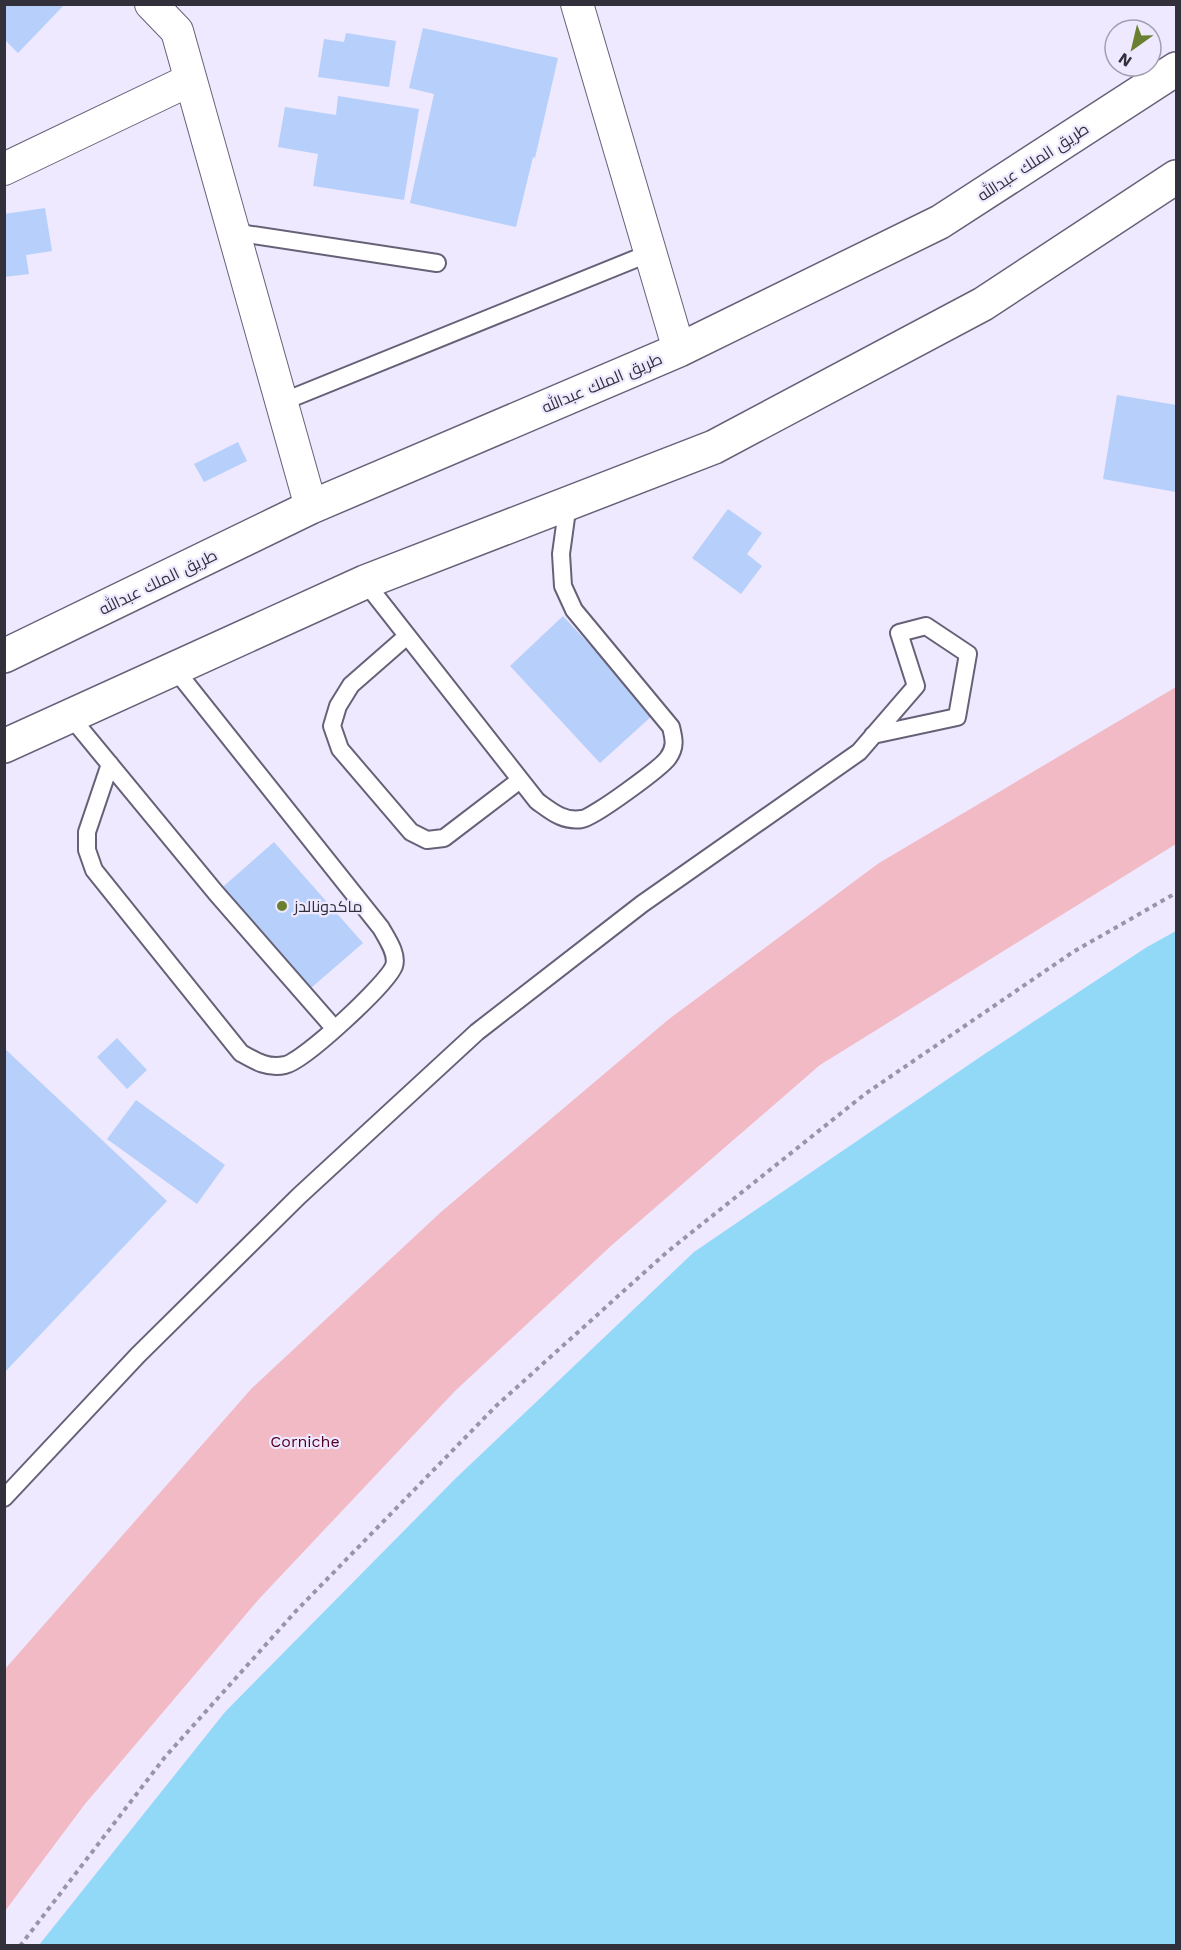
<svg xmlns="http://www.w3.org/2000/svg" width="1181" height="1950" font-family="'Work Sans',Cairo,sans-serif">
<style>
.green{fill:#f2bac5}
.water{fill:#92d9f8}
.building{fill:#b6cffb}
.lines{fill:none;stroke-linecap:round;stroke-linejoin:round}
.service-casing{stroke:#676178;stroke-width:20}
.minor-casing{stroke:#676178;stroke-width:34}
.tertiary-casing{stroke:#676178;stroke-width:36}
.path{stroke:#9995a6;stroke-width:4;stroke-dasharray:4.5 4.5;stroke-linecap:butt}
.service{stroke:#fff;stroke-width:16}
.minor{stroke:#fff;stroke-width:32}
.tertiary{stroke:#fff;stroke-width:33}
.poi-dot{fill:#6a7f30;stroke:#eee9ff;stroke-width:2}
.labels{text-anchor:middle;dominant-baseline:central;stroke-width:4.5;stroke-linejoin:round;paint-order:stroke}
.street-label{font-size:16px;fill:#32303a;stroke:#eee9ff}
.poi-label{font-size:16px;fill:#32303a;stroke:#eee9ff;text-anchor:start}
.park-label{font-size:16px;fill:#530122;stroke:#eee9ff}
</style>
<rect width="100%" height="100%" fill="#eee9ff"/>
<!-- green -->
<path class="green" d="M1176,687V844L820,1065L612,1245L455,1391L259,1599L85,1804L5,1911V1669L252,1388L441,1212L669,1019L879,863Z"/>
<!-- water -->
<path class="water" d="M1176,931V1945H39L225,1712L455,1479L694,1252L986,1053L1147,947Z"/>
<!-- building -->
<path class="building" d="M4,4H65L18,53L4,39Z
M423,28L558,58L535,158L533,157L516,227L410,203L434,94L409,88Z
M346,33L396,41L389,87L318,77L324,39L344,42Z
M338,96L419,109L404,200L313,186L318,154L278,147L285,107L336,115Z
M45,208L52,251L26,255L29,274L4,277V214Z
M1117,395L1176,405V492L1103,479Z
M238,442L247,461L204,482L194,464Z
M728,509L762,533L747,554L762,566L741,594L692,558Z
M563,616L654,714L600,763L510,666Z
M274,842L363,943L304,994L216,893Z
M117,1038L147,1070L127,1089L97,1057Z
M4,1048L167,1201L4,1373Z
M136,1100L225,1165L197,1204L107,1139Z"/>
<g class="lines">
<defs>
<path id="service" d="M233,232L437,263
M282,402L650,253
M365,582L537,801C551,811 563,822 582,819C593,818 662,767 668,758C676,747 674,739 671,727L574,610L563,586L561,554L568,503
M407,636L351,685L338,706L332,726L340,749L411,832L427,840L444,838L520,780
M70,716L216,893L334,1028
M110,764L87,832V850L94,870L241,1053C255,1061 268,1069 285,1065C304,1061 387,984 394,966C398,954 387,939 381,928L174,668
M4,1498L138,1355L299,1196L477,1032L642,904L859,752L916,686L899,633L926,626L968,654L957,717L873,735"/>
<path id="minor" d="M151,4L177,31L311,507
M577,4L679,350
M4,169L190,80"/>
<path id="tertiary" d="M4,656L311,507L679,350L940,222L1176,69
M4,746L365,582L714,447L983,304L1176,177"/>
</defs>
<!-- service casing -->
<use href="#service" class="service-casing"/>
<!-- minor casing -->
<use href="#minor" class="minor-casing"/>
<!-- tertiary casing -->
<use href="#tertiary" class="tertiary-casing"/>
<!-- path -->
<path class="path" d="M20,1946L165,1757L296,1611L496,1406L667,1252L865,1094L1073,952L1176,893"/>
<!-- service -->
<use href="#service" class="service"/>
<!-- minor -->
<use href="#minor" class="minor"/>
<!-- tertiary -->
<use href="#tertiary" class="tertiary"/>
</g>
<!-- markers -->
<circle class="poi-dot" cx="282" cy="906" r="6"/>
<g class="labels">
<!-- street labels -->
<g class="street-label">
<text transform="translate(1033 162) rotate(-33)">طريق الملك عبدالله</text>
<text transform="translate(602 383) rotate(-23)">طريق الملك عبدالله</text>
<text transform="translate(158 582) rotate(-26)">طريق الملك عبدالله</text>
</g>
<!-- poi labels -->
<g class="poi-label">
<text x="294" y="906">ماكدونالدز</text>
</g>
<!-- park labels -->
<g class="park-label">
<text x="305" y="1441">Corniche</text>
</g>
</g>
<!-- border -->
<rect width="1181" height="1950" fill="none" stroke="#32303a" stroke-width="12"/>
<!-- north arrow -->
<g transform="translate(1133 48) rotate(214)"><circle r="28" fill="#eee9ff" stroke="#a39fb0" stroke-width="1.5"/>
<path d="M0-4.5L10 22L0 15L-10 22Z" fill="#6a7f30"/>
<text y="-9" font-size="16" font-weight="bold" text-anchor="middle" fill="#32303a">N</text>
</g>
</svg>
